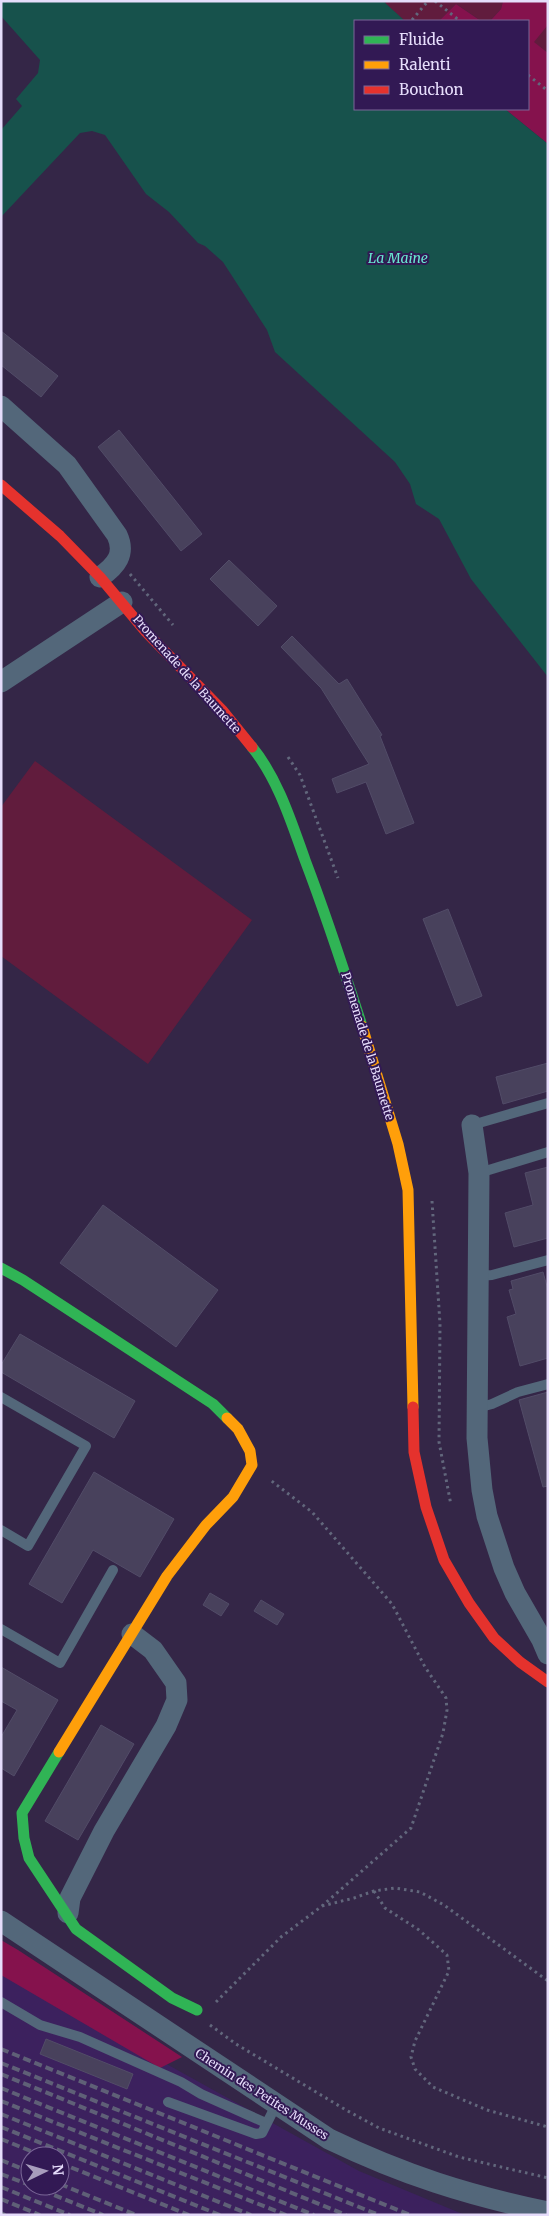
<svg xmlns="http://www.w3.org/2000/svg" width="549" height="2216" font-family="Merriweather,serif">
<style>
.built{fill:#3c215e;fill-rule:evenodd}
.green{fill:#611c3d}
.forest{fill:#85124d}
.water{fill:#17524c}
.building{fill:#48415c;stroke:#524c68}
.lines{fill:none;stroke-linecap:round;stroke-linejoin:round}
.path{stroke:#62677c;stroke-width:3;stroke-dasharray:2.5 4;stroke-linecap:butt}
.lane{stroke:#53677a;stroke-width:10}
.street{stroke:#53677a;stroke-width:21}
.fast{stroke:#30b455;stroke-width:11}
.slow{stroke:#ff9f0a;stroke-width:11}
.jam{stroke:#e5322d;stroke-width:11}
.rail{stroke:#5f6077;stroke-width:4;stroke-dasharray:8 4;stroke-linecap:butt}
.labels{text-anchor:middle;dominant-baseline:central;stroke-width:4;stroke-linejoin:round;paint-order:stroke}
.street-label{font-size:12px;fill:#e6ddfb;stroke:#321954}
.water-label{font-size:14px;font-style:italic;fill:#69e8d1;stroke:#321954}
</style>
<rect width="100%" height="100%" fill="#342647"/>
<!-- built -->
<path class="built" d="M1,1972L359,2171L465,2215H1ZM30,2156H60V2186H30Z"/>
<!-- green -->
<path class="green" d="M387,1H503L501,9L490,21H481L456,4L439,21H405L385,4Z
M548,25V53L533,42Z
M35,761L252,920L148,1064L1,956V807Z"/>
<!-- forest -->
<path class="forest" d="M503,1H548V25L534,42L548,53V144L505,109H528V21H490L501,9Z
M456,4L481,21H439Z
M1,1940L18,1950L182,2057L160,2068L1,1975Z"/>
<!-- water -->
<path class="water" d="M1,1H383L405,21H355V109H505L548,144V677L471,579L439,519L416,504L410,484L395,462L275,352L267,330L223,262L205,246L198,243L169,212L146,194L105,135L92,131L80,133L1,217V130L22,106L16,99L38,73L40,60L1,16Z"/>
<!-- building -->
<path class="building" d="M1,331L58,376L41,397L1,365Z
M119,430L202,534L181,551L98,447Z
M229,560L277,606L258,626L210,579Z
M292,636L339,684L347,679L382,735L380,736L414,823L386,834L366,782L337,793L332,779L369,764L321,688L281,647Z
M448,909L482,996L457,1006L423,919Z
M548,1063V1091L503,1104L496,1077Z
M548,1167V1238L514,1247L505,1213L533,1205L525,1173Z
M103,1205L218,1290L176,1347L60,1263Z
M543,1272L548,1290V1358L520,1366L507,1317L516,1314L509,1290L513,1289L511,1281Z
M20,1334L135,1401L114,1438L1,1372V1365Z
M548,1392V1486L543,1487L519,1400Z
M94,1472L174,1519L140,1577L93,1550L62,1603L29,1584Z
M210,1593L229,1604L221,1616L203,1605Z
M261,1600L284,1614L277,1625L254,1611Z
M1,1667L58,1700L14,1776L1,1768V1737L17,1710L1,1701Z
M101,1725L134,1744L78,1840L45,1821Z
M46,2039L133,2074L127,2089L40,2054Z"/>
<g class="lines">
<!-- path -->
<path class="path" d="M435,1L460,21
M412,20L428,1
M528,75L548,91
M130,574L173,625
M288,757L300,775L338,878
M432,1201L440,1324L439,1442L451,1505
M374,1891L385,1908L419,1930L447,1955L449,1971L415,2041L411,2057L415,2069L433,2087L487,2110L548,2127
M322,1906L354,1898L374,1891L395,1888L420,1892L444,1905L548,1981
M216,2002L281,1937L322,1906L411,1828L443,1733L447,1710L446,1698L425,1667L392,1604L312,1512L269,1479
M210,2025L236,2044L346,2110L379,2128L459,2157L548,2178"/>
<!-- lane -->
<path class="lane" d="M472,1125L548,1103
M479,1173L548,1152
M478,1276L492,1275L548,1260
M1,1397L86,1446L28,1546L1,1530
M477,1408L492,1404L518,1392L548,1384
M1,1629L60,1663L113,1570
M1,2002L40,2025L80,2037L181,2082L201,2094L266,2123
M168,2102L256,2134L262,2133L276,2105"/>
<!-- street -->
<path class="street" d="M1,406L67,465L117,535C126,554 116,566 100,577
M1,682L122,602
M472,1125L479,1173L477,1438L482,1490L487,1516L504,1568L515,1593L542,1640L548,1654
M68,1913L70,1898L104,1831L166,1726L177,1700L176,1683L153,1650L132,1634
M1,1921L329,2139C404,2175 467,2195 548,2212"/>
<!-- fast -->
<path class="fast" d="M252,747C278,779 291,821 305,860C326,915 344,970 362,1026
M1,1268L23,1280L213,1404L227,1418
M59,1752L22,1813L24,1838L29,1858L76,1929L172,1998L197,2010"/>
<!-- slow -->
<path class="slow" d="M362,1026L398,1144L408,1190L413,1407
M59,1752L167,1576L206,1525L233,1497L252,1465L250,1451L238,1429L227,1418"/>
<!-- jam -->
<path class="jam" d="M1,485L60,536L100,577L146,632L222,710L252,747
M413,1407L414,1452L426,1507L444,1560L469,1603L494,1638L520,1662L548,1682"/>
<!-- rail -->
<path class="rail" d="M1,2049L410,2215
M1,2063L379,2215
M1,2074L346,2215
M1,2088L314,2215
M1,2101L286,2215
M1,2114L251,2215
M1,2127L220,2215
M1,2139L43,2156
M1,2160L30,2172
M60,2163L189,2215
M1,2174L30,2185
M60,2184L136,2215
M32,2186L103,2215
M1,2187L70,2215
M1,2199L40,2215
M1,2213L5,2215"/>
</g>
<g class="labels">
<!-- street labels -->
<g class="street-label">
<text transform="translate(187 674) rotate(48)">Promenade de la Baumette</text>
<text transform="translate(368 1046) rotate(73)">Promenade de la Baumette</text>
<text transform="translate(262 2094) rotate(33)">Chemin des Petites Musses</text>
</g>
<!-- water labels -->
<g class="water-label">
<text x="398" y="258">La Maine</text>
</g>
</g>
<!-- border -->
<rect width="549" height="2216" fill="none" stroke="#e6ddfb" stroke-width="5"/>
<!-- legend -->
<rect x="354" y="20" width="175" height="90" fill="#321954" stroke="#7a6797"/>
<rect x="364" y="36" width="25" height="8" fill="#30b455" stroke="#7a6797"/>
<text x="399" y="45" font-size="15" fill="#e6ddfb">Fluide</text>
<rect x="364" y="61" width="25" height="8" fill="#ff9f0a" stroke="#7a6797"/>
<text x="399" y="70" font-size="15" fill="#e6ddfb">Ralenti</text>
<rect x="364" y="86" width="25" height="8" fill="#e5322d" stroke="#7a6797"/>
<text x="399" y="95" font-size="15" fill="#e6ddfb">Bouchon</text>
<!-- north arrow -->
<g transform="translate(45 2171) rotate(85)"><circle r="24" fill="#321954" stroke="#7a6797"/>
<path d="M0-4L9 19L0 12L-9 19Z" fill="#a89dbc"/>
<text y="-8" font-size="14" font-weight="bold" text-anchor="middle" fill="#e6ddfb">N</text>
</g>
</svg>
